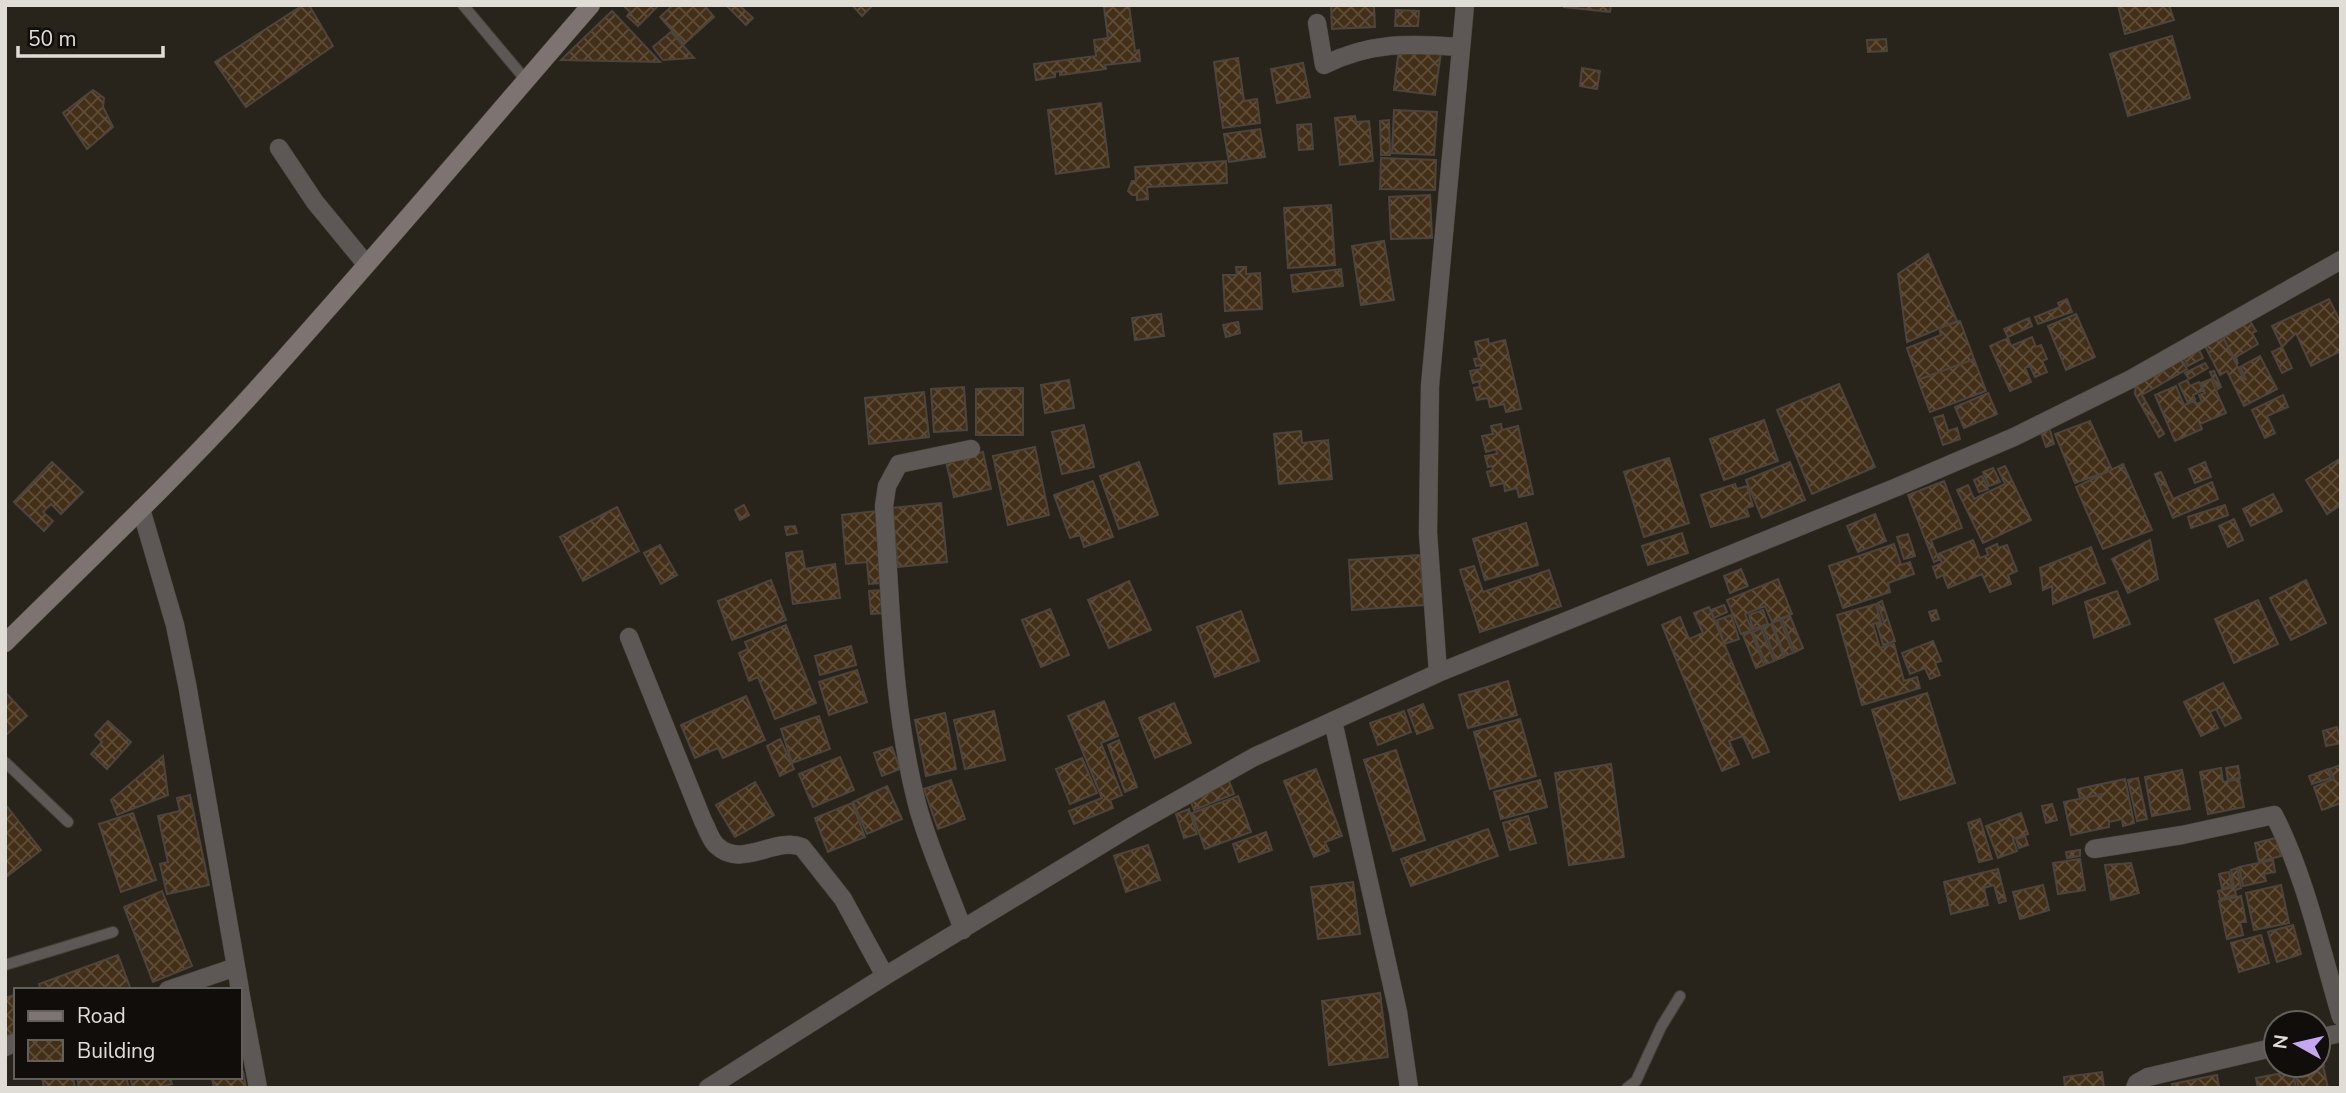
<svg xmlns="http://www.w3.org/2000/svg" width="2346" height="1093" font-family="'Nunito Sans',sans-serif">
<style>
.building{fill:url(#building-cross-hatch);stroke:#4d453d;stroke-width:2}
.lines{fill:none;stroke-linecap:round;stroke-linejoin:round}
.lane-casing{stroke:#464239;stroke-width:12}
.street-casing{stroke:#464239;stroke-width:19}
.secondary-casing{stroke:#464239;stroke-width:19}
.lane{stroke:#5d5756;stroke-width:10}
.street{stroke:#5d5756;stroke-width:18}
.secondary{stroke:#7d7471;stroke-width:18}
</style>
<defs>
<pattern id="building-cross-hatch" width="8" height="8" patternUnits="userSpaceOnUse" patternTransform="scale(1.75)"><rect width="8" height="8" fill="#432f18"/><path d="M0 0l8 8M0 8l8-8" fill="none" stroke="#5e4d39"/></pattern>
</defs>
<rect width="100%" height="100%" fill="#29241b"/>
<!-- building -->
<path class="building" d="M303,5H309L333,46L246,107L215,62Z
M623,5H659L638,26L627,16L630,12Z
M673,5H704L714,17L684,44L660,17Z
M726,5H739L753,18L746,25Z
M852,5H873L862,16Z
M1129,5L1135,51L1139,50L1140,61L1105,65L1106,69L1060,75V71L1055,72V77L1036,80L1034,64L1096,56L1094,40L1108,38L1104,7Z
M1331,5H1374L1375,27L1332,29Z
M1564,5H1611L1610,12L1564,7Z
M2118,5H2169L2174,20L2125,34Z
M1396,10L1419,11L1418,26H1395Z
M612,11L660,62L561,60Z
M671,32L694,58L663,60L653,47Z
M2172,36L2190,98L2128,116L2110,54Z
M1886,39L1887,51L1868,52L1867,40Z
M1400,40L1442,45L1435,95L1394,90Z
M1238,58L1244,101L1257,99L1260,123L1223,128L1214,62Z
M1303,63L1310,97L1277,103L1271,69Z
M1582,68L1600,71L1597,89L1580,86Z
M93,90L104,98L103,107L113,127L87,149L63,113Z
M1101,103L1109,167L1056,174L1048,110Z
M1394,110L1437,112L1434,155L1392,153Z
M1355,116L1356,122L1369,121L1373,161L1340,165L1335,118Z
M1389,120L1390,155H1381L1380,121Z
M1311,124L1313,149L1299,150L1297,125Z
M1260,129L1265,157L1229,162L1224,134Z
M1381,158L1436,160L1435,190L1380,189Z
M1226,161L1227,183L1147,187L1148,199L1137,200V195H1132L1128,191L1132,181H1136L1135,167Z
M1430,195L1432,238L1391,239L1389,197Z
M1331,205L1335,265L1288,268L1284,208Z
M1384,241L1394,300L1361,305L1352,246Z
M1928,254L1957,321L1907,342L1898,274Z
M1236,267H1246V274L1260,273L1262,309L1225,311L1223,275H1237Z
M1341,269L1343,286L1293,292L1291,275Z
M2067,299L2072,312L2038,324L2035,317L2060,307L2058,303Z
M2329,299L2341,323V351L2311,366L2296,333L2282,347L2272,326Z
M1161,314L1164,336L1135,340L1132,318Z
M2076,314L2095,357L2066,370L2048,326Z
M2247,316L2256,331L2252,333L2258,344L2236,357L2238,364L2223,338L2230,334L2227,328Z
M2029,318L2032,326L2008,337L2004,329Z
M1960,321L1974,359L1918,380L1907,348L1941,335L1939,328Z
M1238,322L1240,333L1226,337L1223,325Z
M2032,337L2036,347L2041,345L2047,359L2042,361L2047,372L2035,377L2030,366L2025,368L2031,382L2010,391L1990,346L2008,338L2011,346Z
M2223,337L2244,380L2246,379L2240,367L2260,356L2277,389L2244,406L2227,371L2220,375L2205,346Z
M1488,339L1489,344L1505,340L1521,409L1506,412L1504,404L1490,407L1488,398L1477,400L1474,388L1480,387L1479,381L1473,383L1470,371L1481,369V365L1476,366L1474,359L1479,358L1475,342Z
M2197,346L2203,358L2188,366L2182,354Z
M2282,347L2292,368L2282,373L2272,352Z
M2180,356L2187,369L2142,395L2164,434L2159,437L2135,394L2136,381Z
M1974,359L1986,391L1930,412L1918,380Z
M2205,363L2208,368L2189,379L2185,373Z
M2214,371L2221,387L2218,389L2210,372Z
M2211,379L2226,413L2200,424L2202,429L2175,441L2155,395L2176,386L2184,405L2195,401L2196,404L2202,402L2199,395L2205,393L2201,383Z
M1069,380L1074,408L1045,413L1041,385Z
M2187,380L2190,386L2199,382L2203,390L2193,395L2195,399L2188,403L2179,384Z
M1839,384L1875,467L1812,494L1777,410Z
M964,387L967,430L934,432L931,389Z
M1023,388V435H976V389Z
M924,392L929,437L869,444L865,398Z
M1988,393L1997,414L1964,428L1955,407Z
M2283,395L2288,407L2267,416L2275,433L2265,438L2252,410Z
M1943,415L1948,431L1957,428L1960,439L1943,445L1934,418Z
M1764,420L1778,461L1724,480L1710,439Z
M2090,421L2112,470L2075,483L2055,434Z
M1501,424L1502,430L1518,426L1533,494L1519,497L1517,488L1505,491L1504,483L1491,486L1487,472L1493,470L1492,466L1488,467L1485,456L1497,454L1496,449L1486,452L1482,436L1493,434L1491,426Z
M1084,425L1094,467L1062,474L1052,432Z
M2049,427L2054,444L2046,447L2040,430Z
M1301,431L1302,443L1328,440L1332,479L1279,484L1274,434Z
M1035,447L1049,515L1008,525L993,456Z
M983,452L991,489L954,497L946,461Z
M1669,458L1689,523L1644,537L1624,472Z
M2341,458V505L2327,514L2306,480Z
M52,462L83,492L61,514L51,504L43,512L53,521L44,531L14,502Z
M1139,462L1158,515L1119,529L1100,476Z
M1790,462L1805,500L1762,518L1746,480Z
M2205,462L2211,477L2195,483L2189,469Z
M2123,464L2152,530L2103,549L2076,487Z
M2005,466L2031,520L1983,543L1957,490L1968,485L1974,499L2005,484L1998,469Z
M1993,468L2000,482L1989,486L1983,472Z
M2161,472L2173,499L2212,482L2218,499L2173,518L2155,474Z
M1982,476L1988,489L1979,492L1974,480Z
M1093,481L1113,537L1084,547L1080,535L1070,538L1054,495Z
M1944,481L1962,528L1931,540L1939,560L1934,562L1908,495Z
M1735,484L1737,489L1747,486L1753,506L1746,508L1749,516L1711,527L1701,495Z
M2273,494L2282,511L2251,526L2243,509Z
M941,503L947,562L898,567L892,508Z
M744,505L749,515L740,520L735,510Z
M2225,505L2228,515L2191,528L2188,517Z
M617,507L639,551L583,581L560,537Z
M876,511L882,583L869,584L867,562L846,564L842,515Z
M1875,514L1886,541L1858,552L1847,526Z
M2234,519L2243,540L2228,547L2219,526Z
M1526,523L1538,565L1485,580L1473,539Z
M795,526L797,533L787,535L785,527Z
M1682,533L1688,553L1648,565L1642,546Z
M1908,534L1915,556L1904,559L1897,537Z
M1973,540L1980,558L1988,555L1986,549L1997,544L1998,548L2007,545L2017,571L2008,575L2011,584L1990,592L1982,574L1948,588L1943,575L1937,578L1933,567L1942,563L1938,554Z
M2150,540L2158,579L2128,593L2112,559Z
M1894,544L1901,565L1910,562L1914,574L1888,583L1890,592L1843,608L1829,566Z
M660,545L677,575L661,584L644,553Z
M2091,547L2105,583L2053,604L2052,586L2043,590L2040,568Z
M802,551L805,569L835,564L840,598L793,604L786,553Z
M1420,555L1424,605L1352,610L1349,560Z
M1474,566L1483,592L1549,570L1561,606L1480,632L1460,570Z
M1741,569L1748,586L1730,593L1724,576Z
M1778,579L1792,614L1772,622L1765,606L1745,614L1752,630L1741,634L1727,600Z
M771,580L786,620L732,640L718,601Z
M2306,580L2326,623L2291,640L2270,598Z
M1129,581L1151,630L1109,648L1088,600Z
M883,590L885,613L871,614L869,591Z
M2117,591L2130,624L2094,638L2085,602Z
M2258,600L2278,644L2234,663L2215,619Z
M1882,601L1895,641L1883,645L1877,625L1884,623L1878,603Z
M1876,604L1881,622L1873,624L1880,648L1894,644L1904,681L1917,677L1920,688L1862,705L1837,615Z
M1724,605L1727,612L1714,618L1711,610Z
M1709,607L1769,752L1753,758L1743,736L1729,741L1739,764L1722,771L1662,625L1680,617L1689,639L1703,633L1694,613Z
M1050,609L1069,655L1041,667L1022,620Z
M1763,610L1768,624L1753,629L1749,615Z
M1936,610L1939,619L1932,621L1929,612Z
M1241,611L1259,661L1215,677L1197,627Z
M1731,615L1739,639L1724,644L1717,620Z
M1790,616L1803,648L1795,652L1782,619Z
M1780,620L1793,653L1785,656L1772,623Z
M1771,624L1784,657L1776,660L1763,627Z
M786,625L816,703L775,719L758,677L749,681L739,653L748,649L745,642Z
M1761,628L1774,661L1766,664L1753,632Z
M1751,632L1764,665L1756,668L1743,635Z
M1933,641L1941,661L1935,663L1940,675L1930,679L1925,668L1910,674L1902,653Z
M851,646L856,665L820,675L815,656Z
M857,670L867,702L829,715L819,682Z
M1508,681L1517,715L1468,728L1459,695Z
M2223,683L2241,718L2225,726L2216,709L2210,712L2218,728L2201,736L2184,702Z
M5,692L27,716L5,736Z
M1927,693L1955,783L1900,800L1872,710Z
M746,696L765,740L723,758L718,748L695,758L681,725Z
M1104,701L1118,736L1101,743L1122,795L1110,800L1113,808L1074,824L1069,811L1102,798L1068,716Z
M1174,703L1191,743L1155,758L1139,718Z
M1423,704L1433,728L1417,734L1408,710Z
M994,711L1005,760L965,769L954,720Z
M1404,711L1411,732L1378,745L1370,723Z
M945,713L956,769L926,776L915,720Z
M819,716L830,749L792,763L781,729Z
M1520,719L1536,776L1490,789L1474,732Z
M108,721L131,742L107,769L91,754L102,742L95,735Z
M2337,727L2341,743L2326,746L2323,731Z
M780,739L794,769L780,776L767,746Z
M1119,740L1137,787L1125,792L1108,745Z
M892,747L900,769L882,776L874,753Z
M1396,750L1425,840L1393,851L1364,760Z
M163,756L168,795L117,815L111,800Z
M840,757L854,790L813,807L799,774Z
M1082,758L1097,793L1070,804L1056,769Z
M1611,764L1624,857L1569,865L1555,773Z
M2340,765L2341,803L2322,810L2314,787L2334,779L2330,769Z
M2238,766L2240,778L2228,780L2226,768Z
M2221,768L2223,782L2239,779L2244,807L2208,814L2200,772Z
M1316,769L1342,836L1325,842L1329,851L1314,857L1284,781Z
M2328,769L2331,778L2312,784L2309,776Z
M2182,770L2190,809L2152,816L2145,777Z
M2138,778L2147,819L2137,821L2128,780Z
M2125,779L2134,823L2123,826L2122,819L2109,822V827L2071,835L2064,802L2103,794L2080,798L2078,789Z
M951,780L965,819L938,829L924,789Z
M1540,780L1547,807L1501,819L1494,792Z
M1229,781L1234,794L1194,810L1189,797Z
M755,782L774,815L735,837L716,805Z
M887,786L902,819L867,834L853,802Z
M190,795L209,885L167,894L160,864L168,862L158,816L180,811L177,798Z
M1238,796L1251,832L1205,849L1192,813Z
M852,803L865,837L828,852L815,818Z
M5,804L41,850L5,878Z
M2052,804L2057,820L2046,823L2042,806Z
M1189,809L1197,834L1184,838L1176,814Z
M133,813L156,880L121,892L99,824Z
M2021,813L2028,834L2013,839L2017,851L1998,858L1986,826Z
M1528,816L1536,843L1510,850L1503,823Z
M1980,819L1992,859L1979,862L1968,823Z
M1488,829L1498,856L1411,886L1401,859Z
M1266,832L1272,850L1239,862L1233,844Z
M2025,836L2028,845L2019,848L2016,839Z
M2276,838L2281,856L2259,862L2255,843Z
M1148,845L1160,880L1126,892L1114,856Z
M2080,850V856L2067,858L2066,852Z
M2080,859L2085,890L2058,894L2053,863Z
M2273,860L2275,872L2264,874L2266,881L2243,886L2239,867Z
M2131,863L2139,893L2111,900L2105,865Z
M2237,868L2241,888L2235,890L2236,895L2220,899L2218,891L2234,887L2231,870Z
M1998,869L2006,901L1999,903L1994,885L1984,888L1988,905L1951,914L1944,882Z
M2229,872L2232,886L2222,888L2219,874Z
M1353,882L1360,934L1318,939L1311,887Z
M2043,885L2049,910L2020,919L2013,892Z
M2281,885L2289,923L2254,930L2246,893Z
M162,891L192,966L153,982L124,907Z
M2241,896L2246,922H2240L2243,935L2227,939L2219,901Z
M2293,925L2301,954L2277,962L2268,932Z
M2261,935L2269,963L2239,972L2231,943Z
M118,955L131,990H41L39,984Z
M1380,993L1388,1057L1329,1065L1322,1001Z
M14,995L16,1001V1032L5,1036V998Z
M2322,1054L2324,1066L2315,1067L2314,1065H2318V1055Z
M2323,1066L2328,1088H2299L2295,1072Z
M2293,1071L2296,1088H2258L2256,1078Z
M243,1072L246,1088H214L212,1079L240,1077V1073Z
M2102,1072L2104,1088H2065L2064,1077Z
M2217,1075L2219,1088H2173L2172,1084Z
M42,1077H73L75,1088H44Z
M77,1077H126L129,1088H79Z
M130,1077H170L172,1084L158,1088H133Z"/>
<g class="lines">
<defs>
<path id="lane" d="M463,5L525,79
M5,762L68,822
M5,965L113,932
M1627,1088L1636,1081L1661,1027L1680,996"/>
<path id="street" d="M1317,23L1324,65C1370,42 1410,43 1460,47
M279,148L315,202L366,264
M141,509L175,625L187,684L240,990
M629,637L703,821C707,828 710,839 716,845C741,870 775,836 802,847L843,899L885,976
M1438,673L1428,533L1430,386L1465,5
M1333,721L1398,1012L1409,1088
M2094,849L2182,835L2274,815C2306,878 2321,950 2341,1017
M963,930C948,888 928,846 917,804C892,707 891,605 884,506L887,486L899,464L971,449
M168,990L236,967
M240,991L258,1088
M2318,1038L2341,1033
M5,1047L16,1042
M708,1088L885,976L1132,826L1254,757L1438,673L1897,487L2014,437L2131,379L2341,260
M2135,1088L2137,1083L2148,1077L2276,1047"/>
<path id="secondary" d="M5,643C89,560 175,479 254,392C369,265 479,134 591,5"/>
</defs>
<!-- lane casing -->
<use href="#lane" class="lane-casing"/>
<!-- street casing -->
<use href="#street" class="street-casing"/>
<!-- secondary casing -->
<use href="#secondary" class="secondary-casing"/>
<!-- lane -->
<use href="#lane" class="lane"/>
<!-- street -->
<use href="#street" class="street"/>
<!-- secondary -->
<use href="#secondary" class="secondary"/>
</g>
<!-- border -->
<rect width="2346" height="1093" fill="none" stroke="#e0ddd7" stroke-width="14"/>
<!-- legend -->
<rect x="14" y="988" width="228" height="91" fill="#100d0a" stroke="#63605c" stroke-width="2"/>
<rect x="28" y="1011" width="35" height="10" fill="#7d7471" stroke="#63605c" stroke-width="2"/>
<text x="77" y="1023" font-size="21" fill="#e0ddd7">Road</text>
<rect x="28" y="1040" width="35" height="21" fill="url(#building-cross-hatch)" stroke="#63605c" stroke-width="2"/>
<text x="77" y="1058" font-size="21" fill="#e0ddd7">Building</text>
<!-- north arrow -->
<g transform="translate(2297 1044) rotate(278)"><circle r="33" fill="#100d0a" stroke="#63605c" stroke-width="2"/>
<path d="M0-5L12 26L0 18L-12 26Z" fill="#c5a7f1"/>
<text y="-10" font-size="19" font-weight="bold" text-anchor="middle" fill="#e0ddd7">N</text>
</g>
<!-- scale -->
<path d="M18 46v10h145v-10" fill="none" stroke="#e0ddd7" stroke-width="3.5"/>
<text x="28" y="46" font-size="21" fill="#e0ddd7" stroke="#100d0a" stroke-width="5" paint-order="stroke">50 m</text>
</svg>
